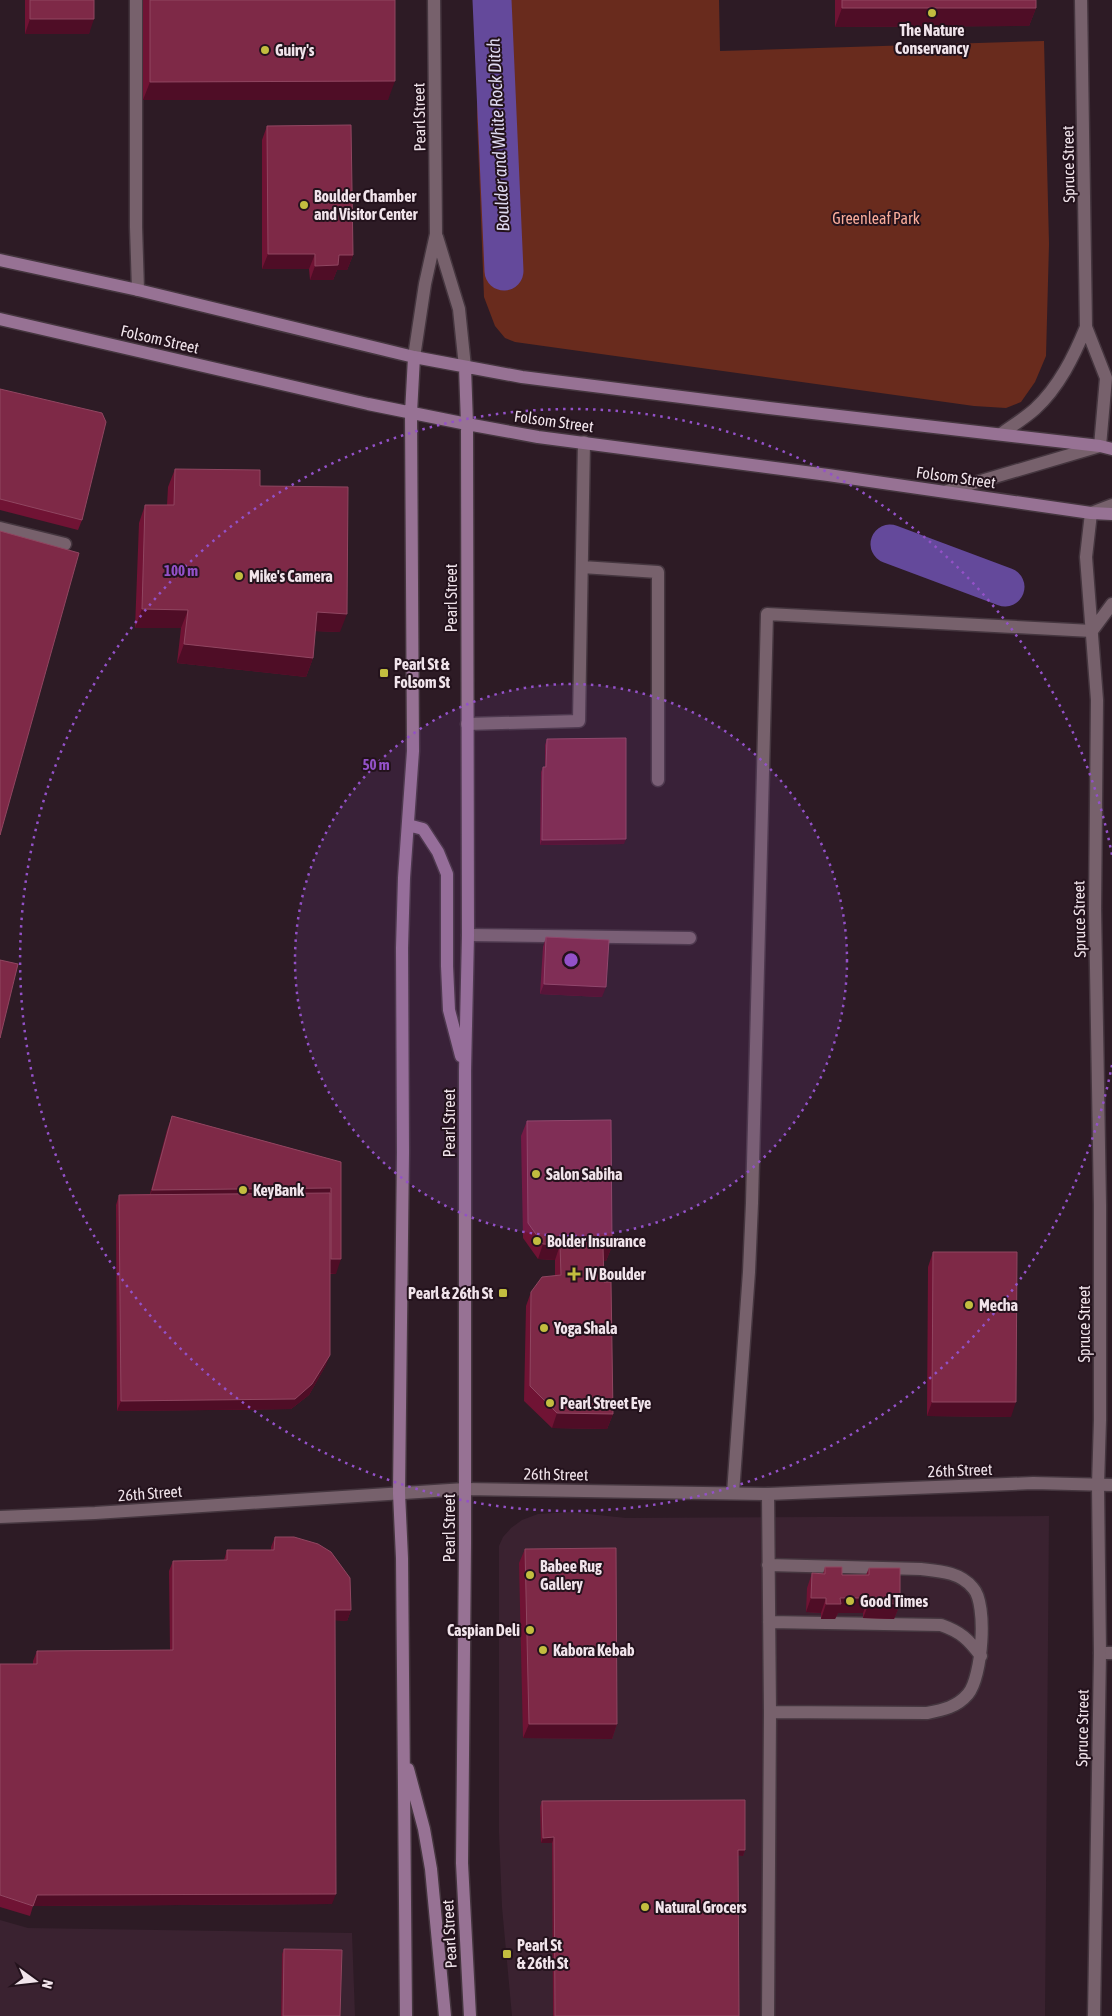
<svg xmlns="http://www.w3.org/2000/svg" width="1112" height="2016" font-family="'Asap Condensed',sans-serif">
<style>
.built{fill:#3a2230}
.green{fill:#692b1d}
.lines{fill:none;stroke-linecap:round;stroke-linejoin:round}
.canal{stroke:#64499b;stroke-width:39}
.service-casing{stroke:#45363f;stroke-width:15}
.minor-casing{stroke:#45363f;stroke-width:15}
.tertiary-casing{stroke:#45363f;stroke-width:15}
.secondary-casing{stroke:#45363f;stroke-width:15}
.service{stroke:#77616c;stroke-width:12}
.minor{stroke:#77616c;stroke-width:12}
.tertiary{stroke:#77616c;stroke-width:12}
.secondary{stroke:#977294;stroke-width:12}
.wall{fill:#701334}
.shaded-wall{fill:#4f0d26}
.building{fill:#7e2947;stroke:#904661}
.ring{fill:none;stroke:#9351c8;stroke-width:2.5;stroke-dasharray:2.5 5}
.poi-dot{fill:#c2bd3f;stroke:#23121c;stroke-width:2}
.labels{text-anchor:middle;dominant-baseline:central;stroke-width:4;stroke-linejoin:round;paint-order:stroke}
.poi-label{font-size:16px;font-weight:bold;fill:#f1e4eb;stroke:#23121c;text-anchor:start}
.street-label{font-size:16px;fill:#f1e4eb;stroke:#23121c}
.park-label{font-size:16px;fill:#f9ac9a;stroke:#23121c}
.water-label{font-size:18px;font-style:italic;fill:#ddd8ef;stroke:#23121c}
.centre{fill:#9351c8;stroke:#23121c;stroke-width:2.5}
.ring-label{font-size:15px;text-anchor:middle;font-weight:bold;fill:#9351c8;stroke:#23121c;stroke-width:4;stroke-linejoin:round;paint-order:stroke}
</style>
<rect width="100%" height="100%" fill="#2d1b25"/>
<!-- built -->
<path class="built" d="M570,1512L626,1518L1049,1516L1045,2016H512L502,1907L499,1833V1546L503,1537L511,1528L522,1520L538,1514Z
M0,1920L28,1928L352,1933L355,2016H0Z"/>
<!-- green -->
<path class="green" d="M477,0H719L720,51L1044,41L1049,244L1046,356L1035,382L1021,402L1006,408L974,406L515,342L505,338L495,326L484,297L477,118Z"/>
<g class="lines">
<!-- canal -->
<path class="canal" d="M492,0L504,271
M890,544L1005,587"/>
<defs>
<path id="service" d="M136,0V227L138,290
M0,528L65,544
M582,567L658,572V780
M467,724L579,721L584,442
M468,935L690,938
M733,1493L749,1272L752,1203L767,614L1092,631
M768,1494L770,1712L768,2016
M768,1565L921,1569C939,1571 960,1572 973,1588C988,1604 982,1678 968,1694C957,1707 943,1710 927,1713L770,1712
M769,1622L941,1625C961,1632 968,1639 981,1656
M1100,1653H1112"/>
<path id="minor" d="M1001,434C1012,426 1025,418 1035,409C1059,387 1074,356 1086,327
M947,491L1100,446L1106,378L1086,327L1081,0
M1092,631L1112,604
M1094,2016L1100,1653L1098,1485L1100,1420V1205L1095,909L1097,700L1086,557L1091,513L1112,505"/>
<path id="tertiary" d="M437,237L459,309L465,367
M414,357L425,284L436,234L434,0
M0,1517L95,1513L465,1489L768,1494L1033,1483L1112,1485"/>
<path id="secondary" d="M0,260L138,290L414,357L522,377L769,408L1100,446L1112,449
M0,319L368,404L467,424L538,437L828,475L1091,513L1112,514
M465,367L467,424L468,935L465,1071V1544L462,1863L470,2016
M408,825L423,829L438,852L447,874V966L449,1010L461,1056
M408,1769L424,1829L431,1869L445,2016
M406,2016L402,1558L399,1493L403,1152L402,948L404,878L413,751L411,413L414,357"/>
</defs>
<!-- service casing -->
<use href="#service" class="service-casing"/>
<!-- minor casing -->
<use href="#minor" class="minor-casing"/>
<!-- tertiary casing -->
<use href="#tertiary" class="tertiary-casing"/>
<!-- secondary casing -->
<use href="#secondary" class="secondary-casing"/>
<!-- service -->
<use href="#service" class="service"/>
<!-- minor -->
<use href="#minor" class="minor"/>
<!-- tertiary -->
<use href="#tertiary" class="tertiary"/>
<!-- secondary -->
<use href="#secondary" class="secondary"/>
</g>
<!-- wall -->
<path class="wall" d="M25,0H94L89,34H25Z
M143,0H395L388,100H143Z
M835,0H1036V8L1029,26L835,27Z
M267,126L353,255L347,270H337L333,280H310L309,269H262V140Z
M0,389L82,520L78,530L0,510Z
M175,469L260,486L340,632L315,631L313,658L306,677L177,663L181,628H135L139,523L145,505H167L168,487Z
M547,739L624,844L540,845L541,772L543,767H545V745Z
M546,937L602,997L540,994L543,947Z
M172,1116L341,1162L336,1274H330L326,1365L309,1395L291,1409L117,1411L116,1205L119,1195L150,1194L167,1130Z
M527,1121L612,1246L606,1261H603L604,1282L613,1414L607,1429L552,1428L524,1401L526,1306L531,1292L555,1276V1260L538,1259L523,1238L521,1136Z
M933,1252L1011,1417L927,1416L928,1267Z
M275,1537L351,1610L347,1621L335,1620L332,1904L33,1906L30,1916L0,1907V1664H33V1661L37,1651L170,1650L169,1571L173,1561L224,1560L227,1550H271V1547Z
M525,1549L617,1724L612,1739L523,1738L519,1563Z
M825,1567L842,1575H866L869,1568L900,1604L894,1619L863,1618V1613H838L835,1619H821V1613L806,1612L807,1588L812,1573L823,1574Z
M542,1801L745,1850L743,1856L738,1855L739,2016H553L552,1843H541L540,1807Z
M284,1949L340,2016H281L282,1954Z"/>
<!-- shaded-wall -->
<path class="shaded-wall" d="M842,8H1036L1029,26L835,27Z
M30,19H94L89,34H25Z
M395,81L388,100H143L150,82Z
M268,254H315L309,269H262Z
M339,255H353L347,270H337L333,280H310L315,266Z
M142,609L188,610L181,628H135Z
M317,612L347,614L340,632L311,631Z
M184,644L313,658L306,677L177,663Z
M626,839L624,844L540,845L542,840Z
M544,984L606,987L602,997L540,994Z
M331,1188L326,1203L147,1205L152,1190Z
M543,1244L560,1245L555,1260L538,1259Z
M603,1246H612L606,1261H598Z
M331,1259H341L336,1274L326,1273Z
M330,1355L326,1365L309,1395L291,1409L117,1411L121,1401Z
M932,1402H1016L1011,1417L927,1416Z
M557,1413L613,1414L607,1429L552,1428Z
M811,1598H826L821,1613L806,1612Z
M840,1598H869L863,1613H838L835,1619H821L826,1604Z
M869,1603L900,1604L894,1619L863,1618Z
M335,1610H351L347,1621L331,1620Z
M529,1724H617L612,1739L523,1738Z
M554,1837L552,1843H541L543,1838Z
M738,1850H745L743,1856L736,1855Z
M336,1894L332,1904L33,1906L37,1895Z"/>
<!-- building -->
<path class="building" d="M30,0H94V19H30Z
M150,0H395V81L150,82Z
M842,0H1036V8H842Z
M351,125L353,255H339L338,265L315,266V254H268L267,126Z
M0,389L102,413L106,422L82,520L0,499Z
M175,469L260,470V486L348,487L347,614L317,612L313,658L184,644L188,610L142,609L145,505H174Z
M0,531L79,553L0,835Z
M626,738V839L542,840L543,767H546L547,739Z
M546,937L609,940L606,987L544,984Z
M0,960L18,964L0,1038Z
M172,1116L341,1162V1259H331V1188L152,1190Z
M611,1120L612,1246H603L604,1282H611L613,1414L557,1413L530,1386L531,1292L542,1277L561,1275L560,1245L543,1244L528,1223L527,1121Z
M330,1193V1355L312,1384L295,1399L121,1401L119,1195Z
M933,1252H1017L1016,1402H932Z
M275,1537H294L318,1544L331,1552L350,1578L351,1610H335L336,1894L37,1895L33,1906L0,1895V1664H37V1651L173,1650V1561L227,1560V1550H274Z
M616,1548L617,1724H529L525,1549Z
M825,1567H842V1575H869V1568H900V1604L869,1603V1598H840L841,1604H826V1598H811L812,1573L825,1574Z
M745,1800V1850H738L739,2016H555L554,1837L543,1838L542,1801Z
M284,1949L342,1950L340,2016H283Z"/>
<!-- distance rings -->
<circle cx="571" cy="960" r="276" fill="#9351c8" fill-opacity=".12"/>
<g class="ring">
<circle cx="571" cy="960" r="276"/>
<path d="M1112 1065A551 551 0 1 1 1112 855"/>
</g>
<!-- markers -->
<g class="poi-dot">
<circle cx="932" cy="13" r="5"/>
<circle cx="265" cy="50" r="5"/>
<circle cx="304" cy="205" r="5"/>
<circle cx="239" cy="576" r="5"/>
<rect x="379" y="668" width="10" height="10" rx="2.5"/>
<circle cx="536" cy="1174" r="5"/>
<circle cx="243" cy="1190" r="5"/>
<circle cx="537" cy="1241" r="5"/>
<path d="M571.5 1266.5h5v5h5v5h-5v5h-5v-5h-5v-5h5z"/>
<rect x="498" y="1288" width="10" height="10" rx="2.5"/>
<circle cx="969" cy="1305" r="5"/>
<circle cx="544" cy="1328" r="5"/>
<circle cx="550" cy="1403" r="5"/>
<circle cx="530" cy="1575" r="5"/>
<circle cx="850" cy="1601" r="5"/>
<circle cx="530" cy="1630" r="5"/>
<circle cx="543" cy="1650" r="5"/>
<circle cx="645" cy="1907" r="5"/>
<rect x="502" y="1949" width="10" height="10" rx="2.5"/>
</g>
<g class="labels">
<!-- poi labels -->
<g class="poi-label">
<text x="932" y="30" text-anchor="middle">The Nature<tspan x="932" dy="18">Conservancy</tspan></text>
<text x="275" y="50">Guiry's</text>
<text x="314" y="196">Boulder Chamber<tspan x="314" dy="18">and Visitor Center</tspan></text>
<text x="249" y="576">Mike's Camera</text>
<text x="394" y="664">Pearl St &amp;<tspan x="394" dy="18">Folsom St</tspan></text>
<text x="546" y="1174">Salon Sabiha</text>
<text x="253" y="1190">KeyBank</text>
<text x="547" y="1241">Bolder Insurance</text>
<text x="585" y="1274">IV Boulder</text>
<text x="493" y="1293" text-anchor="end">Pearl &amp; 26th St</text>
<text x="979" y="1305">Mecha</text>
<text x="554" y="1328">Yoga Shala</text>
<text x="560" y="1403">Pearl Street Eye</text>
<text x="540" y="1566">Babee Rug<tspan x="540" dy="18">Gallery</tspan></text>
<text x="860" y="1601">Good Times</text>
<text x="520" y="1630" text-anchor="end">Caspian Deli</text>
<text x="553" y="1650">Kabora Kebab</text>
<text x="655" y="1907">Natural Grocers</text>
<text x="517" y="1945">Pearl St<tspan x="517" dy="18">&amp; 26th St</tspan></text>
</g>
<!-- street labels -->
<g class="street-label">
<text transform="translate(419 117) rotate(-91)">Pearl Street</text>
<text transform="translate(1068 164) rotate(-91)">Spruce Street</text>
<text transform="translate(160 339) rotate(13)">Folsom Street</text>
<text transform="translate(554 421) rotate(8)">Folsom Street</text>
<text transform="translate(956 477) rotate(8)">Folsom Street</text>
<text transform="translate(451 598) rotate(-90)">Pearl Street</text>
<text transform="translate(1079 919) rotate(-91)">Spruce Street</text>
<text transform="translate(449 1123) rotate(-90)">Pearl Street</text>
<text transform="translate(1084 1324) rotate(-90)">Spruce Street</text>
<text transform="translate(960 1470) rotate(-2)">26th Street</text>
<text transform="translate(556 1474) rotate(1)">26th Street</text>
<text transform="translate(150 1493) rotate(-4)">26th Street</text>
<text transform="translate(449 1528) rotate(-90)">Pearl Street</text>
<text transform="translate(1082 1728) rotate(-89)">Spruce Street</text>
<text transform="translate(449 1934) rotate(-93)">Pearl Street</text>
</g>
<!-- park labels -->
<g class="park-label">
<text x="876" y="218">Greenleaf Park</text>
</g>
<!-- water labels -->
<g class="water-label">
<text transform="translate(498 135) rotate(-93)">Boulder and White Rock Ditch</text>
</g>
</g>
<circle cx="571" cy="960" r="8" class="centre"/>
<g class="ring-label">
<text x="181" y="576">100 m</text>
<text x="376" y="770">50 m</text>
</g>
<!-- north arrow -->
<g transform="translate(35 1981) rotate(105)" stroke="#23121c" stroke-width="4" paint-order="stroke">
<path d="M0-4L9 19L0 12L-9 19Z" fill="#f1e4eb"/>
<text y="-8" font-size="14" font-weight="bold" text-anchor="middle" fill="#f1e4eb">N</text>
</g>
</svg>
